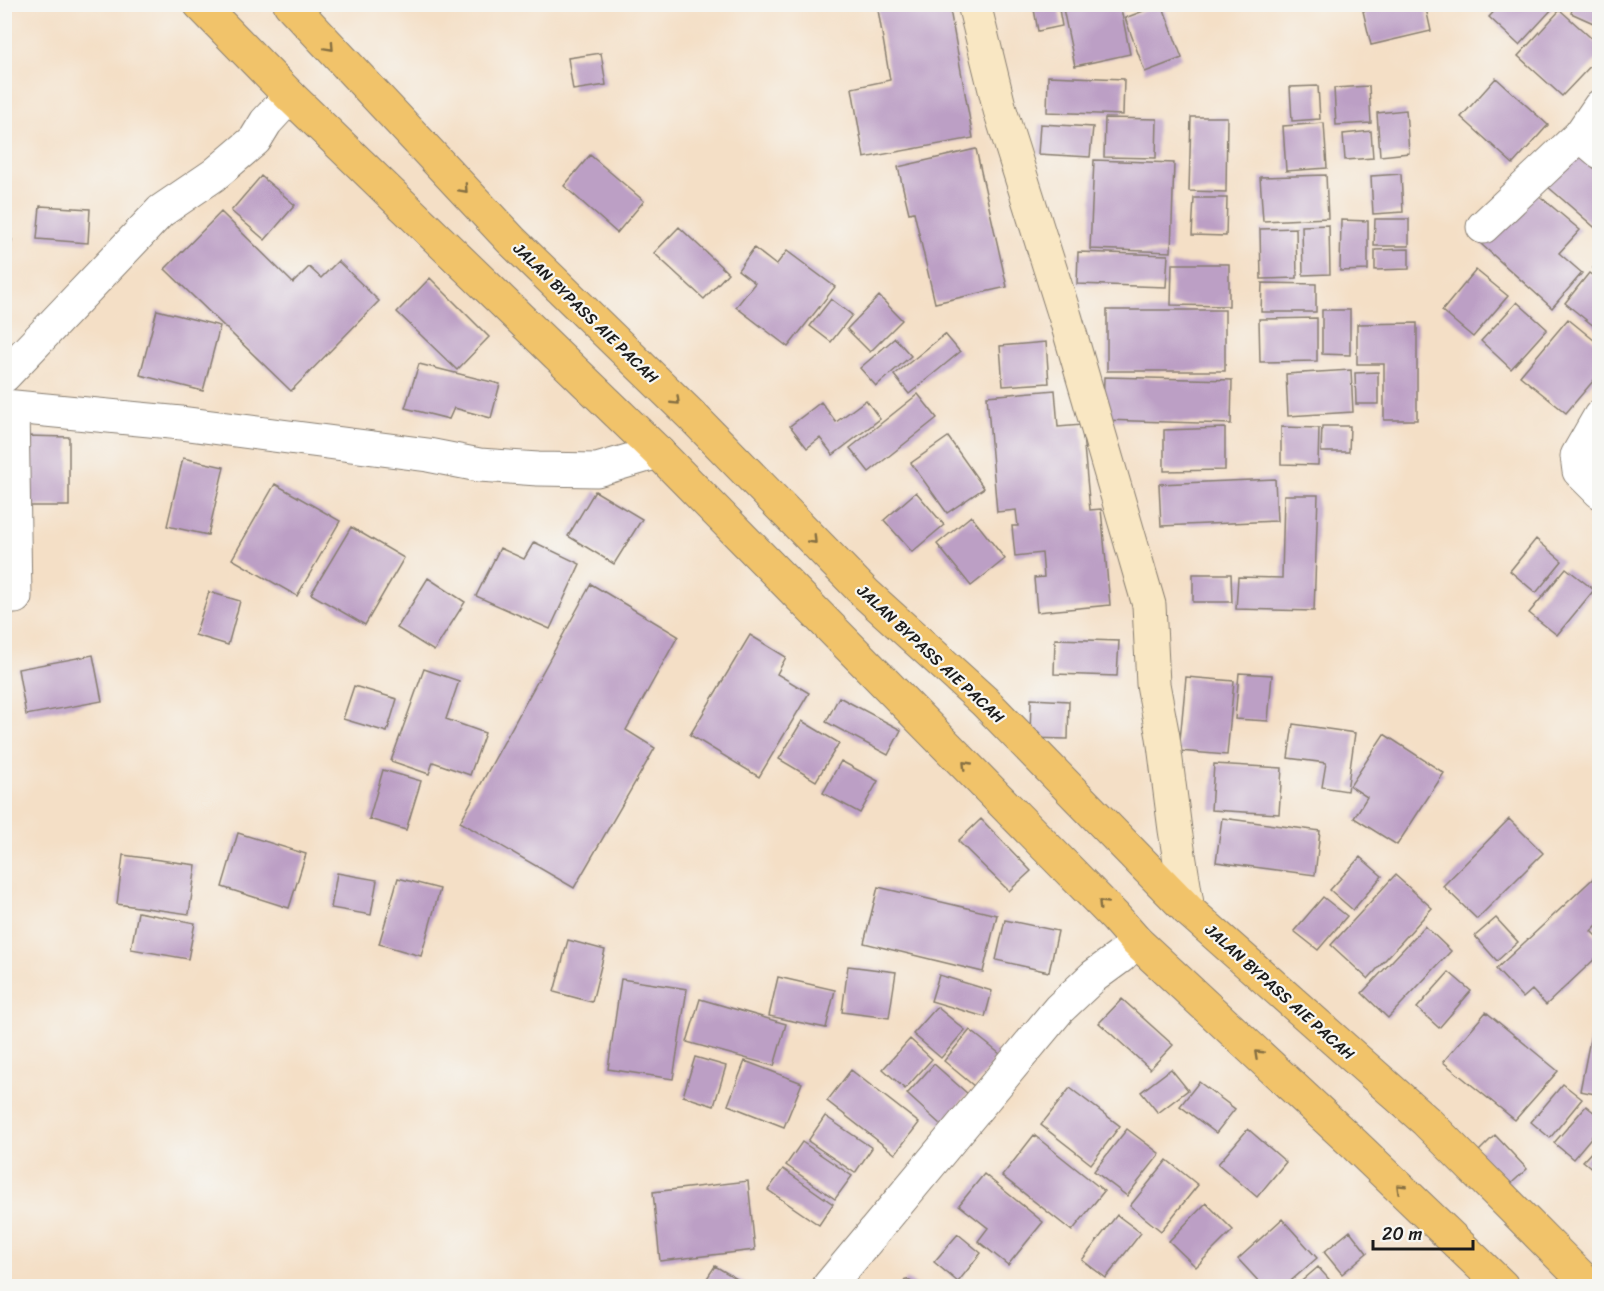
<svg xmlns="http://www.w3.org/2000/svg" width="1604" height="1291" font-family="Sriracha,sans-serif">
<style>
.building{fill:#bc9fc5}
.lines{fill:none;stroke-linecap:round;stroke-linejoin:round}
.street-casing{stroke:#887e71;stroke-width:35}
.secondary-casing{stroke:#887e71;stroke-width:35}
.highway-casing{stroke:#887e71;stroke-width:35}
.street{stroke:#fff;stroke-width:33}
.secondary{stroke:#f9e7c3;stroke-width:33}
.highway{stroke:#f1c36a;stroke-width:33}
.oneway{stroke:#867043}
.labels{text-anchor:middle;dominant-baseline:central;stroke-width:4.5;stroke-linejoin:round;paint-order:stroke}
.street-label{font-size:16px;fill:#1c1c1c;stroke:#f6f6f2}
</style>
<rect width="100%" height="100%" fill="#f6f6f2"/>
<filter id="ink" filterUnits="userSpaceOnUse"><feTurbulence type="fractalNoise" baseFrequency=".0167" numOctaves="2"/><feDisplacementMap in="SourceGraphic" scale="12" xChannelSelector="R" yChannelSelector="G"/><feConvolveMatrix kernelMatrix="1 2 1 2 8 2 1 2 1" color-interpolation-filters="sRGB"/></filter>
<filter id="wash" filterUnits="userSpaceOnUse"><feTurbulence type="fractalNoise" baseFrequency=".008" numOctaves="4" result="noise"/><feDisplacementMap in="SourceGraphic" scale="24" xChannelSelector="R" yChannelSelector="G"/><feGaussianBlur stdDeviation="1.35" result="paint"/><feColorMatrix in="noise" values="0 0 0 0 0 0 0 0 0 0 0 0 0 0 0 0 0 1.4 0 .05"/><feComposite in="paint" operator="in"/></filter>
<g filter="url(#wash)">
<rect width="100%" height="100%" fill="#f4dfc6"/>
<g id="blocks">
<!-- building -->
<path class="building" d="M877,4H949L973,138L864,158L852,88L890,80Z
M1033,4H1058L1062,26L1038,31Z
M1062,4H1120L1130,54L1075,66Z
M1162,4L1182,58L1145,72L1125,18Z
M1391,4H1425L1431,31L1371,45L1363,11Z
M1501,4H1553L1555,6L1519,45L1489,17Z
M1574,4H1600V26L1571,13Z
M1560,10L1600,46V56L1562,96L1518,56Z
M601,53L606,85L573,90L568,58Z
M1048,76L1124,79L1123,115L1047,112Z
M1496,78L1548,125L1513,164L1461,117Z
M1318,86L1320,119L1292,121L1290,87Z
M1369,86L1371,123L1336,125L1334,88Z
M1406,110L1409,153L1380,156L1377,113Z
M1191,117H1227L1226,192L1189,191Z
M1105,118L1157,119L1156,158L1104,157Z
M1324,123L1327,168L1286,171L1283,126Z
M1040,124L1093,127L1090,157L1038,154Z
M1371,131L1373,158L1345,160L1343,134Z
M976,149L1007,287L935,303L914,212L909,213L898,167Z
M1576,153L1600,173V232L1547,186Z
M590,155L644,201L617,233L564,186Z
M1094,160L1174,163L1171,252L1090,249Z
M1401,174L1403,212L1373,214L1371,176Z
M1326,175L1328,218L1263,221L1260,177Z
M261,176L295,205L265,240L231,211Z
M1530,188L1580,230L1559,253L1582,273L1552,308L1481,244Z
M1194,198H1227L1226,236L1192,235Z
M40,206L90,209L88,243L37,239Z
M221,212L293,283L309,267L321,278L338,261L379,301L291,391L165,269Z
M1375,219H1409V246H1374Z
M1341,220L1368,221V270L1340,271Z
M1329,225L1330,274L1303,275L1302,226Z
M679,227L728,273L704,299L654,253Z
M1296,228L1297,278L1261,279L1260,229Z
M4,239L12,240L6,271H4Z
M754,248L776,265L787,251L835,287L788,347L736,307L755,283L738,270Z
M1409,249V269L1375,270V250Z
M1078,252L1168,255L1166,287L1077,284Z
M1600,261V273L1593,268Z
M1172,264H1229V306L1171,305Z
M1476,270L1508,296L1473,337L1442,311Z
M1589,273L1600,281V331L1565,303Z
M430,278L489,337L457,370L397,312Z
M1262,283L1316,284V312H1261Z
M879,296L902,320L870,352L847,329Z
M831,299L852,315L831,342L810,326Z
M1517,302L1547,329L1511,369L1481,341Z
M157,310L220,326L203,391L140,375Z
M1107,310H1225V371H1107Z
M1322,310H1350V355L1322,354Z
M1317,318V361L1260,362L1259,319Z
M1568,319L1600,345V373L1566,413L1520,376Z
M1417,323V420H1384V364H1357V324Z
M945,334L960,352L909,394L894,375Z
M895,338L911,356L876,386L860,368Z
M1046,342L1049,383L1003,386L1000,346Z
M419,364L500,384L491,418L454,408L449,419L405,408Z
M1351,370L1353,412L1288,416L1286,374Z
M1378,372V404H1356L1355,373Z
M1104,377L1232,380L1231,424L1103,420Z
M1055,390L1058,427L1082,425L1090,510L1101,509L1110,605L1037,612L1034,578L1044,577L1042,553L1015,556L1012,526H1018L1016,510L997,512L987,396Z
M918,394L937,418L869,472L850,448Z
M866,400L880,419L833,455L820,438L807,448L790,426L821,402L836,422Z
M1322,426H1350L1349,452H1321Z
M1281,427L1319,428L1318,465L1281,464Z
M1225,428V470L1164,471V430Z
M25,436L69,437V506H24Z
M948,437L984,488L947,513L911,463Z
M183,458L224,467L208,535L167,526Z
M1275,479L1277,521L1161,526L1159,484Z
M275,484L340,521L297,596L232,559Z
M595,491L642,519L614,564L568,536Z
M916,492L944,525L912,552L884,520Z
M1284,495H1318L1314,611L1236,609L1238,577L1282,578Z
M971,516L1005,559L971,586L937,544Z
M351,527L404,558L365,625L311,594Z
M1536,539L1562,561L1536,593L1510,571Z
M534,542L580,564L550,629L476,596L500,548L524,559Z
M1566,568L1594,590L1557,635L1529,613Z
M1193,574H1231L1232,602H1193Z
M428,578L465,602L434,651L397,628Z
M591,584L678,636L626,730L655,748L574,888L460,822Z
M209,592L240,601L228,645L195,635Z
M750,635L786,657L777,674L809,693L759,777L690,735Z
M1055,639L1119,641L1117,676L1054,674Z
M93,655L102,701L26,715L18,669Z
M424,669L459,681L446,719L485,733L470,775L433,762L429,774L391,761Z
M1239,673L1272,675L1268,721L1235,719Z
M1186,677L1234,681L1227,755L1179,751Z
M354,686L397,699L387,732L343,719Z
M839,697L901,730L888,755L826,722Z
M1031,699L1069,701L1068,739L1030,738Z
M802,721L839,743L816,781L779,759Z
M1293,724L1355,733L1347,791L1322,787L1326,763L1288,758Z
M1384,734L1444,773L1397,845L1354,818L1367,797L1350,786Z
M841,761L878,781L860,813L823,793Z
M1214,764L1282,768L1279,814L1211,810Z
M383,770L421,781L406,830L369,819Z
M1222,818L1320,831L1315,875L1216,862Z
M981,819L1031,871L1009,891L958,841Z
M1509,819L1543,853L1477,919L1443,886Z
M238,833L306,854L289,908L222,887Z
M123,855L196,865L189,914L117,904Z
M1360,857L1382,876L1353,910L1330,890Z
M1600,872V922L1591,931L1600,940V954L1546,1005L1532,990L1523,998L1496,969Z
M337,873L377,880L371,915L331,908Z
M1395,875L1432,908L1368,979L1331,945Z
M398,878L440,889L421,956L379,944Z
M878,887L997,915L983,972L864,943Z
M1323,897L1347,916L1318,950L1294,931Z
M138,912L195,923L188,959L131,949Z
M1496,918L1518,942L1497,961L1475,936Z
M1005,920L1058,931L1049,972L996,960Z
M1425,926L1451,951L1388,1018L1362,993Z
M568,940L605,950L592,1002L554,992Z
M848,966L896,972L889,1018L842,1012Z
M1449,972L1471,991L1439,1028L1417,1008Z
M939,975L992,991L985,1017L931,1001Z
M778,977L835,990L826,1028L769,1016Z
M621,979L687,989L673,1079L608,1069Z
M700,999L786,1024L774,1066L687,1042Z
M1122,999L1173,1045L1150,1069L1099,1023Z
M937,1007L965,1030L941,1058L913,1034Z
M1486,1012L1558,1071L1515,1120L1443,1062Z
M1593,1024L1600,1025V1095L1580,1091Z
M970,1030L1000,1054L974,1086L944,1061Z
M910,1039L932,1059L905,1089L883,1069Z
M695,1057L726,1066L714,1106L683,1096Z
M745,1061L802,1083L784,1127L728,1105Z
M934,1064L968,1094L941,1125L907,1094Z
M1171,1069L1188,1090L1158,1113L1141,1092Z
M851,1070L919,1123L895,1154L827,1101Z
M1199,1082L1235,1109L1216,1133L1180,1106Z
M1563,1084L1582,1099L1550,1138L1531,1122Z
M1070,1088L1120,1126L1091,1164L1041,1125Z
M1586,1106L1600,1117V1127L1573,1159L1554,1143Z
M825,1116L872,1148L855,1173L808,1141Z
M1127,1129L1160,1154L1127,1196L1094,1171Z
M1248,1129L1286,1162L1257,1197L1218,1164Z
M1034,1135L1104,1191L1072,1231L1002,1176Z
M1495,1135L1527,1169L1504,1190L1473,1157Z
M802,1142L852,1176L835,1199L786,1165Z
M1600,1143V1171L1598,1173L1583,1161Z
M1167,1160L1198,1185L1161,1231L1130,1206Z
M783,1169L833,1204L819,1225L768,1190Z
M984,1174L1043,1222L1008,1265L978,1241L988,1228L959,1205Z
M748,1181L755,1250L660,1261L653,1192Z
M1206,1203L1233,1230L1196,1267L1169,1241Z
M1117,1215L1141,1233L1106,1278L1082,1260Z
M1282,1219L1317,1258L1285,1286H1263L1238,1259Z
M1350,1231L1367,1253L1342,1274L1324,1252Z
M958,1234L981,1253L958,1282L934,1262Z
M715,1266L749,1286H702Z
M1318,1267L1335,1286H1296Z
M906,1279L919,1286H901Z"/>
</g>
</g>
<g filter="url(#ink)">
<use href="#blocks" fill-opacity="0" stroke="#887e71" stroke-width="1.5"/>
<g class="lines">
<defs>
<path id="street" d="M1600,106L1580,135L1600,152
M1483,227L1580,135
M4,376L161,211L214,175L255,140L266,122L290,96
M4,406L181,423L428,455L479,465L538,469L597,470L658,452
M12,407L15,597
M1600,416L1577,456L1579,471L1600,492
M829,1286L1059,1009L1094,976L1120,957L1136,941"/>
<path id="secondary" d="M974,4L1000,110L1065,316L1149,605L1153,684L1163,737L1175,830L1188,910"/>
<path id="highway" d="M200,4L290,96L658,452L1115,917L1136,941L1354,1144L1502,1286
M290,4L511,240L693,417L866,594L984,701L1188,910L1426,1121L1590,1286"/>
</defs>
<!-- street casing -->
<use href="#street" class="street-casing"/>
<!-- secondary casing -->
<use href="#secondary" class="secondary-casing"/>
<!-- highway casing -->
<use href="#highway" class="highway-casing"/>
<!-- street -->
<use href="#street" class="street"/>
<!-- secondary -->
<use href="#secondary" class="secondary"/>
<!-- highway -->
<use href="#highway" class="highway"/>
</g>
<!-- one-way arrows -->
<defs><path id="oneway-chevron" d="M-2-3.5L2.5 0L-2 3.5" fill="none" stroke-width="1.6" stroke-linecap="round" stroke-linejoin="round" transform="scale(1.5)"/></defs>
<g class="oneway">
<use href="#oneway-chevron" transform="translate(330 47) rotate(47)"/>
<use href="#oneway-chevron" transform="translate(464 189) rotate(47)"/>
<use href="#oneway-chevron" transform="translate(676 401) rotate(44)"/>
<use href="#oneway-chevron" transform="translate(813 540) rotate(46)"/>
<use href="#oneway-chevron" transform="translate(966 765) rotate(-134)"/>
<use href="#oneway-chevron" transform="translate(1102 904) rotate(-134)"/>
<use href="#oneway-chevron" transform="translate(1258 1054) rotate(-137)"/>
<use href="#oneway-chevron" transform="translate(1400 1188) rotate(-136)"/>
</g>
</g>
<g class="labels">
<!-- street labels -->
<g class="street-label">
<text transform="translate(586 313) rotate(44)">JALAN BYPASS AIE PACAH</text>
<text transform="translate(931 654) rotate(43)">JALAN BYPASS AIE PACAH</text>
<text transform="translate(1280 992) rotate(42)">JALAN BYPASS AIE PACAH</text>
</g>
</g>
<!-- margin -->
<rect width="1604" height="1291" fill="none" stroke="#f6f6f2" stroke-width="24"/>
<!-- scale -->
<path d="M1373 1240v9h100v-9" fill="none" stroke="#1c1c1c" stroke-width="3"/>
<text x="1382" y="1240" font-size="18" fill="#1c1c1c" stroke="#f6f6f2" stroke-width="4.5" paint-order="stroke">20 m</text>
</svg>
